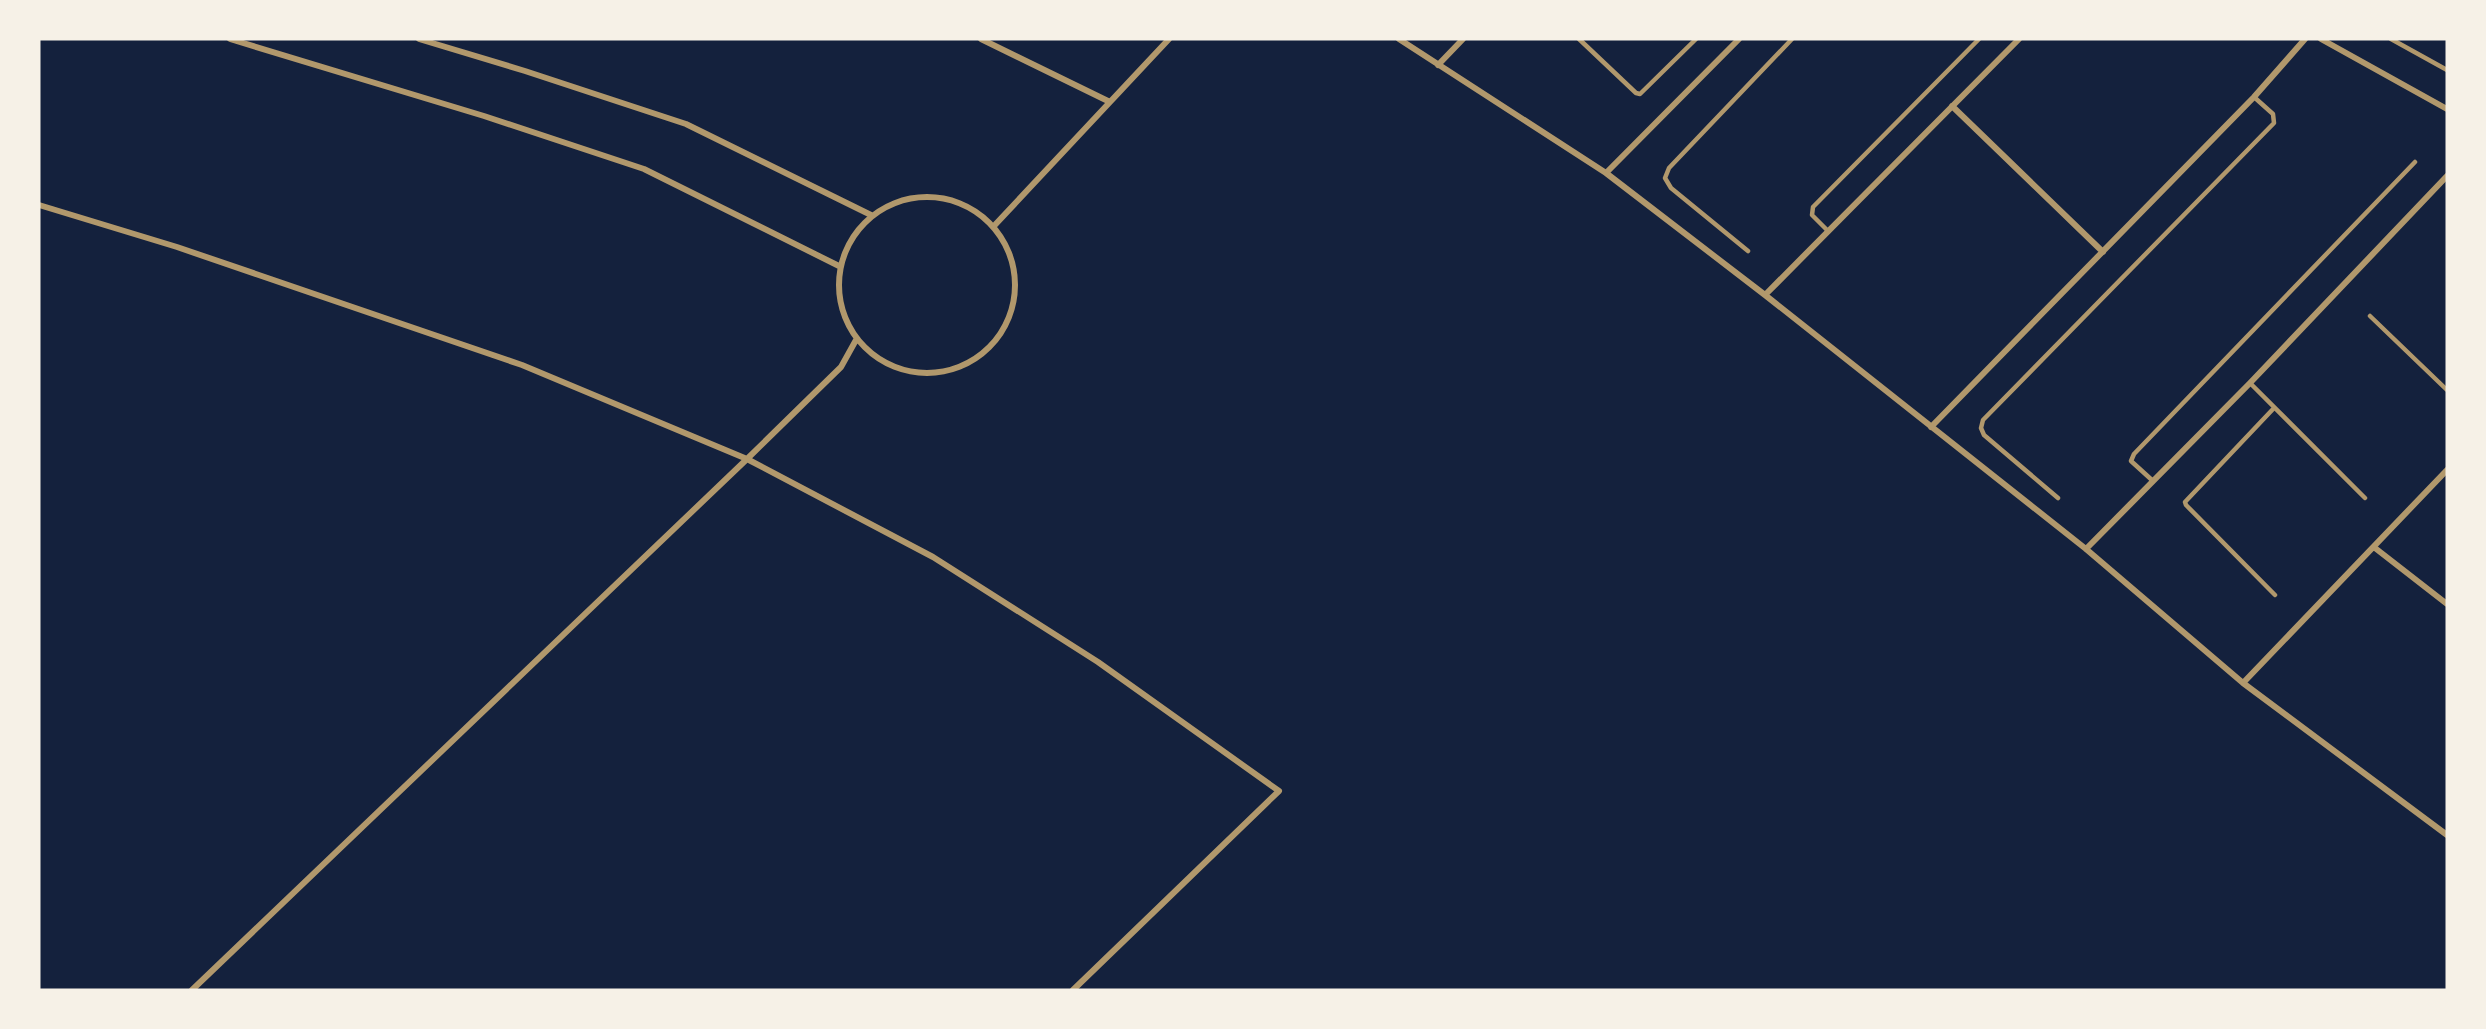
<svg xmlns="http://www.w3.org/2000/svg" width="2486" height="1029" font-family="'Asap Condensed',sans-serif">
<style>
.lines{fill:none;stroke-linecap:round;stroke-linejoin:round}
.service{stroke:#b1986c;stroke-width:4.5}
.minor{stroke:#b1986c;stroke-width:6}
</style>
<rect width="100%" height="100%" fill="#14213d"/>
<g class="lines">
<!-- service -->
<path class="service" d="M1579,39L1636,93L1640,94L1696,39
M2391,39L2447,70
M1828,231L1812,215L1813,207L1979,39
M1748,251L1671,188L1665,178L1669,168L1792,39
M2370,316L2447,390
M2250,383L2365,498
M2274,408L2185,502L2186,505L2275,595
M2153,481L2131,461L2134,454L2415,162
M2058,498L1984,435L1981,428L1983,420L2274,123L2273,114L2254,97"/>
<!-- minor -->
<path class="minor" d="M230,39L484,116L644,169L839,266
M419,39L525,71L686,124L871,215
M981,39L1110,102
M1399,39L1606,173L1765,295L2086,549L2243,683L2447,835
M2321,39L2447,109
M1438,65L1463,39
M1952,106L2103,252
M1606,173L1739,39
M839 285a88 88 0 1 1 176 0a88 88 0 1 1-176 0Z
M39,205L177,247L522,365L747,459L933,557L1098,662L1279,791L1073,990
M993,227L1169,39
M1765,295L2019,39
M1931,427L2254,97L2305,39
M2375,548L2447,604
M2086,549L2250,383L2447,176
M2243,683L2447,470
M192,990L747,459L841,367L856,340"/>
</g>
<!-- border -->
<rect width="2486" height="1029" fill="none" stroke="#f6f1e7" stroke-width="81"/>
</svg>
